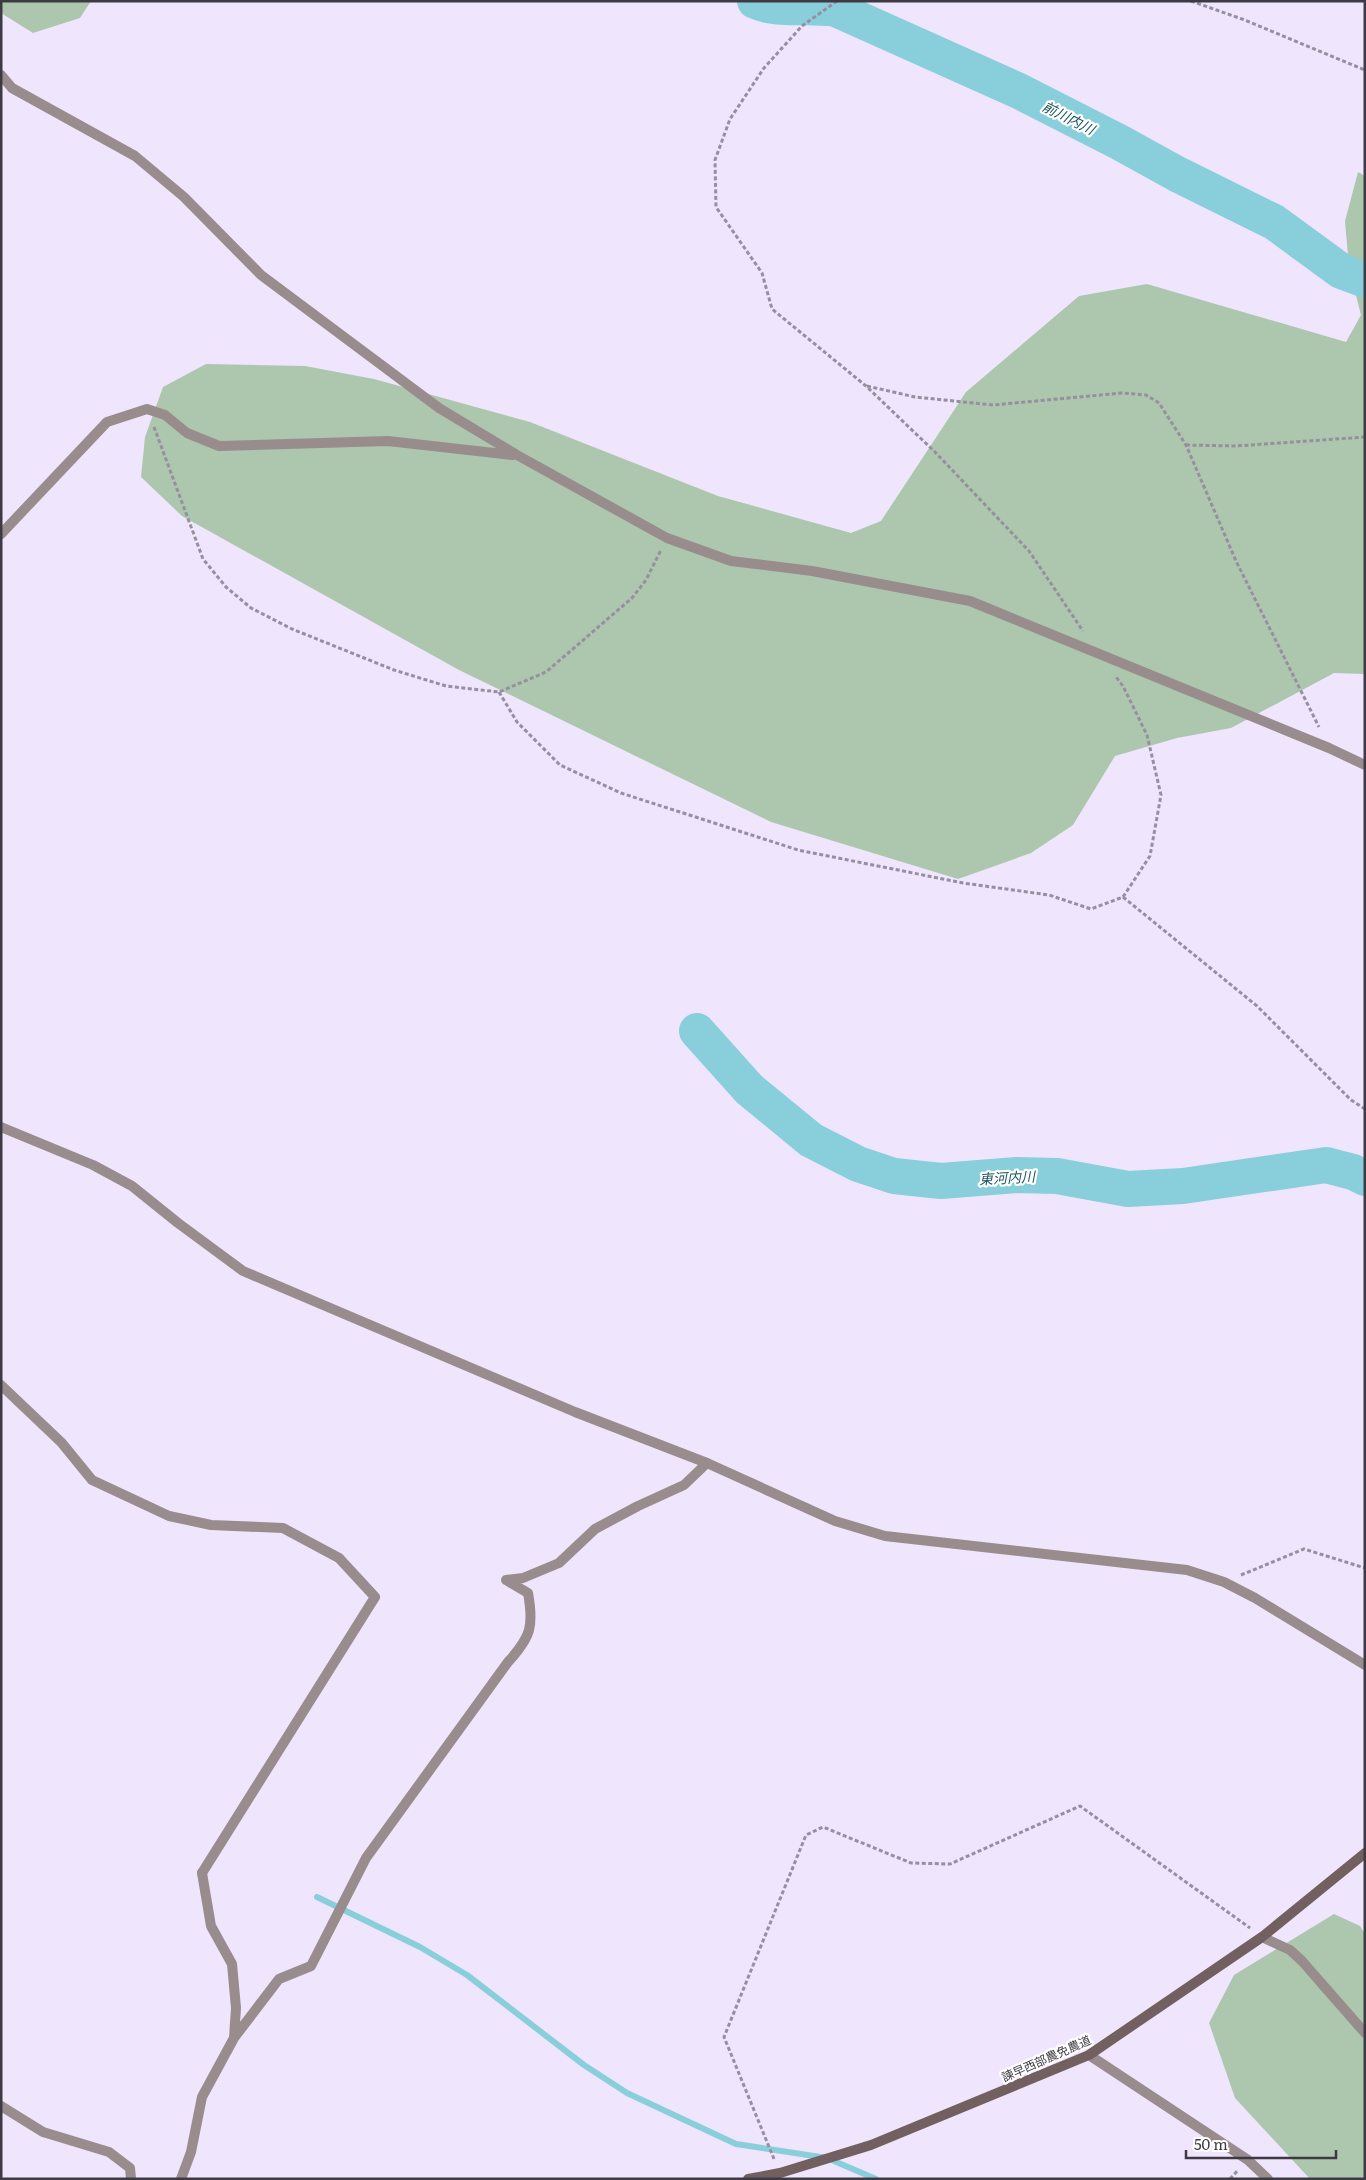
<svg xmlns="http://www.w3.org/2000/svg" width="1366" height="2180" font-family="Literata,'Noto Sans JP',serif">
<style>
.green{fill:#adc7ae}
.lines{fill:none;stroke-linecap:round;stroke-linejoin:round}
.stream{stroke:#89cedb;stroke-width:6}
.river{stroke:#89cedb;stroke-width:36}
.path{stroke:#968fa0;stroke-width:3;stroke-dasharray:4 2.5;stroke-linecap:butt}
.lane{stroke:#998c8c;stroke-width:10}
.street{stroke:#998c8c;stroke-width:10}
.secondary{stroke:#726060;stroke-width:10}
.labels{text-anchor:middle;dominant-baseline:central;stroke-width:4.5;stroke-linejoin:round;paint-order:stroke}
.street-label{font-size:12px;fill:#3e3a44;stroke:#fff}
.water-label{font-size:14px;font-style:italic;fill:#1b565f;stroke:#fff}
</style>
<rect width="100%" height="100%" fill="#efe5fd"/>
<!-- green -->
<path class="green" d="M1,1H91L80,18L33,33L1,13Z
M1358,172L1365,176V674L1334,673L1231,728L1177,738L1115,756L1073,825L1031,853L958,879L771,822L459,670L182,516L141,477L145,437L163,387L206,364L305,366L374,379L530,422L718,496L851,533L881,521L966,392L1079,296L1147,284L1346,342L1361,315L1349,268L1345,221Z
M1334,1914L1360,1926L1365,1934V2179H1310L1235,2098L1209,2023L1234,1975Z"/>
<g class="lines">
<!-- stream -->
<path class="stream" d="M317,1897L420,1947L467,1975L584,2065L627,2093L736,2144L827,2158L876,2179"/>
<!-- river -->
<path class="river" d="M755,1C779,12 809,4 836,9L1019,91L1119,142L1177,174L1274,222L1341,271L1365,280
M697,1031L749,1089L811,1140L858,1164L894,1176L941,1181L1017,1175L1057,1176L1128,1189L1183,1186L1326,1165L1353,1172L1365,1178"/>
<!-- path -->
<path class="path" d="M837,1L802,26L764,68L730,119L715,160L716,207L762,273L772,309L866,386L935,452L1029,551L1083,631
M1191,1L1242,19L1365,70
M867,386L915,397L993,405L1122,393L1146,395L1159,403L1186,445L1236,561L1319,727
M154,427L203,559L226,587L251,608L292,629L394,670L446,686L499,692L546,672L632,598L646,580L661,550
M1186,445L1236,446L1365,437
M499,692L517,722L560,765L621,793L798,850L963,883L1049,895L1091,909L1123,897L1150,856L1161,795L1147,735L1123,686L1116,677
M1123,897L1257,1006L1351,1100L1365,1109
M1241,1575L1304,1549L1365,1568
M774,2159L724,2037L806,1835L823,1827L911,1863L950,1864L1080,1806L1250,1928
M1230,2179L1238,2170"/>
<!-- lane -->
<path class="lane" d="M506,1580L523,1578L559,1563L595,1529L638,1506L684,1485L707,1463
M234,2038L279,1979L311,1966L366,1858L508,1662C531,1637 534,1626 528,1593L506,1580
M181,2179L191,2152L202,2097L234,2038L236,2008L232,1964L211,1926L202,1873"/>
<!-- street -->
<path class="street" d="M1,75L12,88L135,156L184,197L261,275L439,408L517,455L667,538L731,561L812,571L970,601L1329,748L1365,765
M1,534L107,422L147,409L165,415L187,433L219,446L388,441L513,455
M1,1127L93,1165L132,1186L178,1223L243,1271L575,1412L707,1463L835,1521L885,1536L1187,1570L1224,1582L1255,1598L1365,1665
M1,1385L61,1442L92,1480L169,1516L211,1525L283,1528L339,1558L375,1597L202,1873
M1262,1937L1290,1950L1302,1961L1365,2033
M1089,2055L1248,2160L1268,2179
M1,2106L43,2132L109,2152L130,2168L131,2179"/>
<!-- secondary -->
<path class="secondary" d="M748,2179L780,2173L871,2145L1089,2055L1262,1937L1365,1853"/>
</g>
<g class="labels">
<!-- street labels -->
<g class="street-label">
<text transform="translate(1046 2058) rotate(-24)">諫早西部農免農道</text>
</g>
<!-- water labels -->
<g class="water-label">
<text transform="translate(1069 117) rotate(27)">前川内川</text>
<text transform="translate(1007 1177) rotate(-3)">東河内川</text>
</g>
</g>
<!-- border -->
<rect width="1366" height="2180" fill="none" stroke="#3e3a44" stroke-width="5"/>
<!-- scale -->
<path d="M1186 2150v8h150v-8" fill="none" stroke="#3e3a44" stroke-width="2.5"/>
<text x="1194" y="2150" font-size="15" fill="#3e3a44" stroke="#ffffff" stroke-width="4" paint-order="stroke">50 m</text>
</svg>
